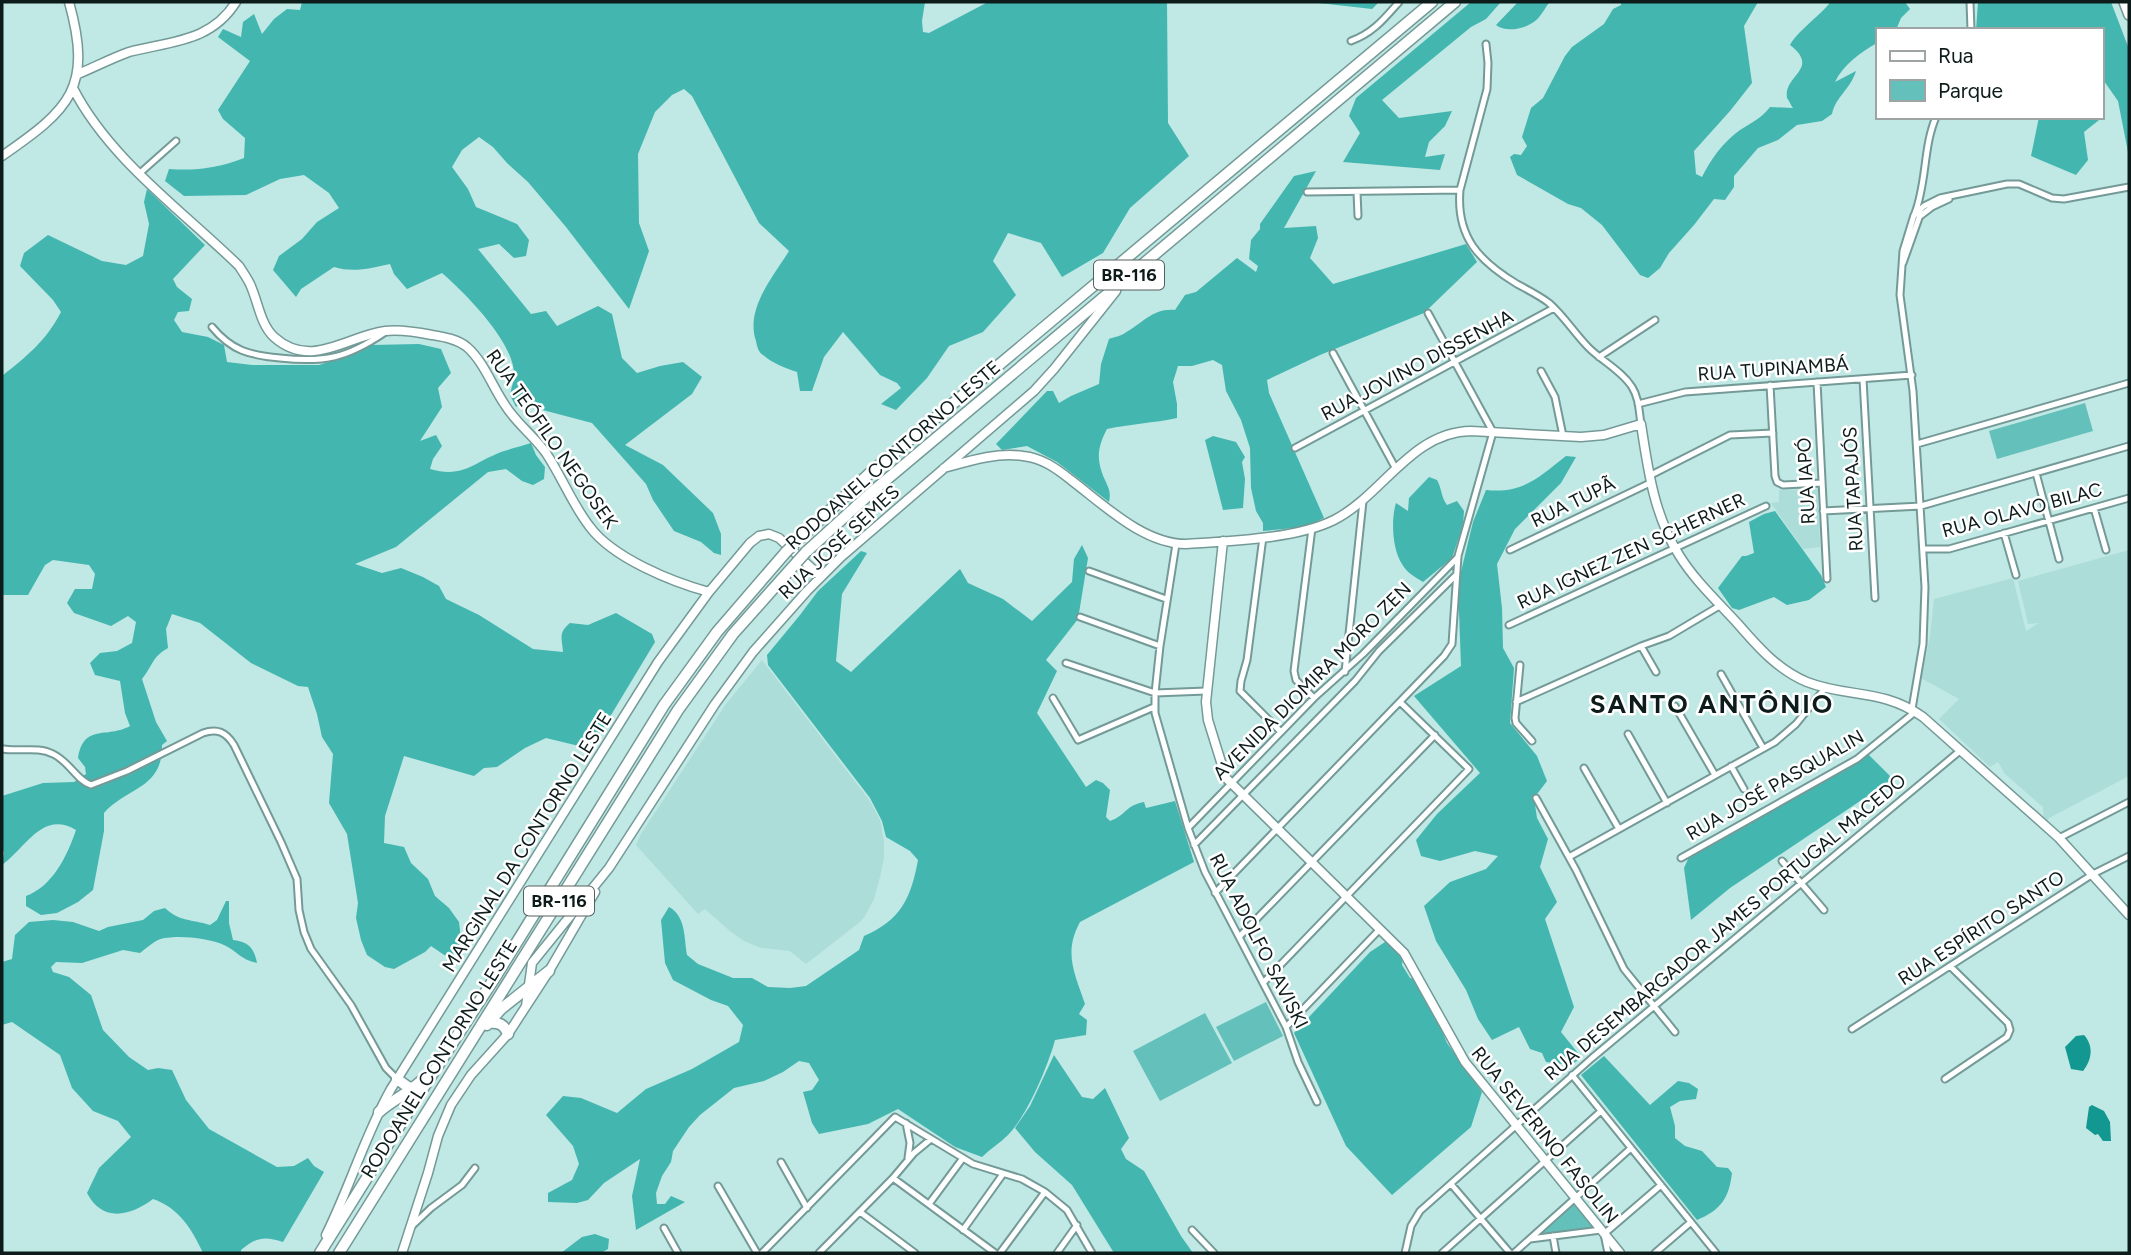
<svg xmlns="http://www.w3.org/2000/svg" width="2131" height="1255" font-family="Figtree,sans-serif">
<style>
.built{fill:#acddd8}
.green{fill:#64c0ba}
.forest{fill:#43b6b0}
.water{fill:#139791}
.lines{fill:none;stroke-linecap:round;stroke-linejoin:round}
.street-casing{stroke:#749a97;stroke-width:9}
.secondary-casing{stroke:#749a97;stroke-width:11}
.primary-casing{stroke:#749a97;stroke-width:12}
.highway-casing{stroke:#749a97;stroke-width:13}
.street{stroke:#fff;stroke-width:5}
.secondary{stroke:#fff;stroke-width:8}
.primary{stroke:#fff;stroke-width:9}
.highway{stroke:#fff;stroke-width:10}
.highway-bridge-casing{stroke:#749a97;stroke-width:13;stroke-linecap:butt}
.highway-bridge{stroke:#fff;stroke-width:10}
.labels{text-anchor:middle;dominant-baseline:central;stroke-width:5;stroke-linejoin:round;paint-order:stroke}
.shield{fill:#fff;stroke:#56605f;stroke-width:2}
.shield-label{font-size:18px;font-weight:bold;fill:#0d1c1b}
.street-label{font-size:19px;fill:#0d1c1b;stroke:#fff}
.district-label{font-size:26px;font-weight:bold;letter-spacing:2px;fill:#0d1c1b;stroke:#fff}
</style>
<rect width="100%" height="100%" fill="#c0e8e4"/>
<!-- built -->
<path class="built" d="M1818,489L1820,547L1803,549L1771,503L1779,502V490Z
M2129,550V776L2049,818L2044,826L2043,807L2005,774L1998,762L1990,767L1939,719L1959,699L1921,678L1930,637L1934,599L2013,578L2026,631L2039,623L2028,624L2018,581Z
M762,660L870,801L880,820L884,841V858L880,877L874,899L865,916L860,922L806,964L790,951L761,948L744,941L731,932L705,909L698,914L636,845L641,834L726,704Z"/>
<!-- green -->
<path class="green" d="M2085,403L2093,431L1997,459L1989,431Z
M1266,1002L1283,1036L1234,1061L1216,1027Z
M1205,1013L1232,1063L1160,1101L1133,1051Z
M1575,1201L1597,1228L1535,1236Z"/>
<!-- forest -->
<path class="forest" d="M302,2H925L922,21L923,32L929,33L988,2H1167L1168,123L1189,156L1130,208L1103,253L1062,277L1041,243L1008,233L993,261L1016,295L983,332L949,346L927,378L896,410L881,404L901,388L897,383L880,375L843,332L824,357L812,391H800L797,372C785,368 772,363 763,355C758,352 757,346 756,341C745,309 773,277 789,251L759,223L692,96L684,89L672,95L655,112L638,154L639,223L649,251L629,309L566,227L528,182L507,163L493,147L479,137L462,150L452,167L468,189L476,207L517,224L529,240L526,256L514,258L499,244L478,249L531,314L546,311L557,326L598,306L612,314L622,358L637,373L660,366L683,362L702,377L692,394L625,445L663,465L713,513L721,534V555L714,553L701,542L674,531L653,500L646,484L592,423L520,404L516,407L510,395C511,389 514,381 514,374C514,342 465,293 442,273L407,289L394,274L390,264C371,268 354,273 334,267L301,289L296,297L273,270L279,256L302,239L317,222L339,208L329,193L304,175L280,179L246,195L184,196L165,181L169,169C195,171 219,168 244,158L245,138L223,119L218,110L250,61L218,37L223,29L241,37L243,22L254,14L262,34L274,19L287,9L300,10Z
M1310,2H1379L1372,9Z
M1471,2H1501L1486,19L1471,27L1382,100L1399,118L1452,111L1445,126L1429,142L1425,157L1445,154L1440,170L1343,162L1360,133L1349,116L1356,98Z
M1518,2H1550C1545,7 1541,17 1535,21C1525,29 1506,33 1496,25Z
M1621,2H1758L1744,26L1752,83L1730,111L1694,151L1696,174L1702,177C1711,159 1723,142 1740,130C1751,123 1762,118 1770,107L1793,108C1792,107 1788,99 1787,98C1783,75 1821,69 1790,45C1796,33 1819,16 1829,4L1828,2H1905L1910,9L1901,18L1896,30H1877V43C1861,52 1843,65 1835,82L1856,71C1850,90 1836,96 1832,114L1822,121L1797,125L1778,140L1758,148L1734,176V187L1725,200L1714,199L1694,225L1669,253L1660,268L1648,278L1640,275L1602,225L1581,208L1568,204L1517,175L1510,157L1514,154L1521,155L1527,146L1522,137L1531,108L1543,98L1565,56L1572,47L1604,24L1613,9L1621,5Z
M1978,2H2111L2129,49V157L2118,101L2104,81L2101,100V30H1976Z
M2039,117H2100L2099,120L2084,132L2088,160L2076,175L2031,156Z
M1316,171L1284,228L1316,226L1318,238L1310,258L1333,284L1466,244L1477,262L1424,313L1320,355L1267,380L1269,393L1324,518L1305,527L1263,531V523L1256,511L1251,488L1250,448L1241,420L1226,391L1222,365L1213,360L1192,366H1178L1173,382L1177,404V418C1154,423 1130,424 1107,429C1097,448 1096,460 1105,480C1109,489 1111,492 1109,502L1057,462L1027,446L1002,450L996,444L1047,391H1053L1059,403L1071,396L1099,384L1101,364L1109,339C1114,337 1121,336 1125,333C1143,323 1153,308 1175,310L1185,295L1196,292L1237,258L1256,272L1258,266L1249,259L1251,240L1260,229V224L1294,176Z
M147,189L205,245L173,279L177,287L192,299L189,311L178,312L174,320L182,332L208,337L224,345L227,362L252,365H319L351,355L372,345L419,344L441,349L451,373L438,388L442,407L420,441L436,435L442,446L433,459L430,469C464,479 475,461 504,451C513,448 522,446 531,443L536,455L545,467L544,479L533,485L522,481L506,469L488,472L396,547L355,564L382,573L401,568L423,577L439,586L446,599L479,615L533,649L563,652C562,638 558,633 570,623L588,625L616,613L652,634L655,642L593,745L579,746L546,738L525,748L497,767L484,768L474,776L404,756L385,816L384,843L404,847L411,863L428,879L435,896L449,908L459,922L463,956L456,963L431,946L425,952L394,969L385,967L367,955L361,940L356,918L358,903L347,834L329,803L333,754L322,737L317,714L308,687L298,686L251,663L200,623L172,614L166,629L168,648C152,657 153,665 142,679L156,722L167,741L162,745C163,789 127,787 104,813V831L93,890L78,902L57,913L41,915L26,906V896C53,886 67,856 76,830C42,810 26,848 2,865L4,852L2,850V796L43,783L74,782L86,774L85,767L78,758C84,723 106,739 130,726L125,713L120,681L95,675L90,663L100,653L117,651L132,643L136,622L128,616L111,626L74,613L67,603L75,589H92L95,574L89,565L53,560L45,565L28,595H2V376C27,356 46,341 61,312L53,300L20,266L24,253L48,235L102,261L126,265L143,256L149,224L144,202Z
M1213,436L1236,442L1245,457L1242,462L1245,479L1243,508L1223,510L1205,440Z
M1566,456L1576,457L1561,483L1515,529L1497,564L1502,608L1503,648L1514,668L1510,723L1537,756L1547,781L1534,798L1537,818L1548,839L1540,867L1557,902L1545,919L1574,1007L1561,1032L1582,1058L1570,1065L1546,1062L1542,1053L1530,1049L1519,1027L1492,1040L1478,1019L1466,990L1436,941L1424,906L1450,882L1486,869L1498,856L1475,851L1440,861L1421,856L1416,840L1437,814L1480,773L1414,696L1461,666L1458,584L1473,522L1486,490C1523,494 1539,477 1566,456Z
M1429,477L1437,480C1442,489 1441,497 1447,505L1457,501L1464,511L1463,525L1452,558L1423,582C1415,577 1406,572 1402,564C1392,549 1391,519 1396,503L1408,511L1409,498Z
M1775,511L1821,575L1826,587L1809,600L1787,605L1774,597L1739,610L1732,608L1718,588L1742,556H1746L1754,553L1749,522L1764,514Z
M1082,545L1088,558L1078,619L1046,660L1057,671L1037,713L1086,787L1096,780L1103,783L1110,790L1106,817L1110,821C1127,815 1124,806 1144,802L1146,808L1175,801L1194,862L1080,922C1063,953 1075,974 1085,1004L1079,1014L1087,1020L1086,1035L1055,1040C1048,1066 1027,1116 1008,1135C1000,1143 990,1149 982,1157L955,1147L898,1109L868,1124L819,1134L812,1123L803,1092L812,1090L819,1080L809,1063L799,1061L783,1072L764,1081L734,1088L700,1115L689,1127L673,1151L671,1162L662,1176L656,1193L657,1204H665L671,1196L685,1202L636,1230L632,1196L640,1159L604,1183L588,1200L577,1203L548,1202V1193L572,1180L579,1164L573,1146L546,1115L563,1096L581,1098L617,1113L646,1089L692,1069L739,1042L743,1025L728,1006L711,1000L673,980L665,963L661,920L669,907C686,916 684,938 687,955L698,964L733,978H752L768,987L790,988L806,986L859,950L864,936C901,920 911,898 918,860L910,851L886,837L882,821L870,798L768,665L767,655L800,615L818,591L861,551L867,553L842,594L836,661L851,672L960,569L968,583L1003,599L1032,621L1072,582L1074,559Z
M1868,754L1893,779L1730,888L1691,920L1684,868L1689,857L1850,767Z
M226,901H229V923L233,940C249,942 254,948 257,963C241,960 237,951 224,945C209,938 173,934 158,940C152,943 145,949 140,953L123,950L82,963L56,962L51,967L53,972L69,977L91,995L103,1030L129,1057L148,1070L158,1068L172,1070L186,1100L209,1129L277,1167L294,1166L308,1158L314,1166L324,1172L283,1242C265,1236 256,1237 241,1250V1253H203C192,1229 179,1208 153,1199C129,1217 102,1222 87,1193L99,1168L131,1137L118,1121L93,1111L72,1088L60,1055L12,1022L2,1025V962L12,959L15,935L29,922L53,920L73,922L99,931L108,927L143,920L154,911L165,908C180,922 191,919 210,925L217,920Z
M1388,940L1403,958L1402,965L1410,978L1415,979L1433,1009L1447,1043L1482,1092L1471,1127L1392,1195L1346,1146L1294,1033L1370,952Z
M1054,1055L1082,1097L1093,1099L1105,1088L1129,1138L1121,1149L1126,1159L1144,1171L1181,1236L1193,1253H1114L1072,1185L1035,1152L1015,1128L1030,1106Z
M1604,1056L1650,1105L1678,1081L1689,1083L1698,1089L1696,1099L1680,1101L1670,1107L1675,1126V1138L1685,1146L1702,1151L1717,1167L1728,1168L1732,1173C1729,1198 1721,1210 1697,1220L1581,1075Z
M595,1234L609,1239L608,1249L601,1253H561L582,1237Z"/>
<!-- water -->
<path class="water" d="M2084,1035C2094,1046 2092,1060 2083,1071L2071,1069L2065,1047L2076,1036Z
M2092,1105L2104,1111L2110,1122L2111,1141H2103L2098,1134L2095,1135L2086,1128L2089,1107Z"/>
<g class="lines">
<defs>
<path id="street" d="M1970,2L1971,30
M1351,41C1373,33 1384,19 1399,2
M1486,44L1488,63L1487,89L1460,190C1456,237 1479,261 1517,284C1528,290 1540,296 1549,303C1564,316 1575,334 1589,348C1602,361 1622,371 1632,387C1639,398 1639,411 1641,424
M140,173L176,141
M1307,192L1460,190
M1357,192L1358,216
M1915,213C1927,182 1923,147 1936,117
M1919,217L1932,207L1949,199
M1903,263L1919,218L1920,209
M212,327C232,351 249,355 280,358C324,363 347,358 384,333
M1333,353L1396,469
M1599,357L1655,320
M1541,371L1555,397L1563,436
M1863,379L1875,598
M1817,382L1827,579
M1770,385L1775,476L1777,482L1783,485L1822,483
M1638,404L1685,392L1912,375
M1917,444L2129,383
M1295,448L1554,308
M2036,473L2059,559
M1649,476L1730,435L1773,433
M2094,508L2106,550
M1823,511L1921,506L2129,446
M1312,528L1294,671L1296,680L1314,698
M2004,533L2016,575
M1263,537L1247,660L1241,681L1240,691L1281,732
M1176,544L1160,646L1155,693V713L1188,828L1205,872L1286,1027L1298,1062L1317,1102
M1923,549H1949L2129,498
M1510,550L1650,483
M1089,571L1166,599
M1080,617L1160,646
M1509,625L1766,506
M1641,646L1656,672
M1066,663L1155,693L1206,691
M1520,665L1515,718L1516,723L1532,741
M1345,672L1363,501
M1721,674L1763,748
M1053,698L1078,740L1154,707
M1516,702L1641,646L1669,636L1721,605
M1675,706L1715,775
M1912,709L1923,644L1925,587L1913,391L1900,295L1903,251L1914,215L1924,206L1940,198L2007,184H2019L2052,198L2064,199L2129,187
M1628,734L1667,803
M3,749C19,752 38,746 53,754C69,761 77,781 91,785L127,771L203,733C217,728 226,732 234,745L281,842L297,879L299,910L304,932L311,949L351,1005L386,1068L397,1079
M1731,766L1744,789
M1584,768L1619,829
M1536,798L1576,870L1624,969L1675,1032
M1188,828L1314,698L1363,654L1458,557
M2059,838L2129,802
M1194,845L1355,681L1379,651L1455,576
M1569,857L1775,742L1796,724L1826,687
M1681,858L1857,759L1915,712
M1782,861L1824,910
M1215,893L1444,656L1452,644L1458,556L1493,432L1428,313
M1239,937L1435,735
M1263,983L1469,769L1400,702
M1286,1027L1380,929
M1852,1029L2093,874L2129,856
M1572,1075L1716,1253
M1945,1079L2007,1037L2010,1030L2008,1023L1950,966
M906,1123L910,1143L908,1158
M781,1162L807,1208
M893,1178L995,1253
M1451,1184L1510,1253
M718,1186L757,1253
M929,1204L963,1158
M860,1212L915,1253
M413,1225L431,1208L462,1185L475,1168
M664,1228L678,1253
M963,1230L1003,1174
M1192,1230L1214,1253
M1553,1236L1556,1253
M1530,1239L1601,1230
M762,1253L895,1117L973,1164L1022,1179L1045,1192L1067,1210L1092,1253
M819,1253L893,1178L914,1153L931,1139
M1000,1253L1045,1192
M1057,1253L1077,1225
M1405,1253L1411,1226L1420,1211L1592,1058L1961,750
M1442,1253L1601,1111
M1514,1253L1631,1148
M1608,1253L1604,1234L1661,1185
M1655,1253L1691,1222"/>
<path id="secondary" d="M78,74C95,67 112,58 129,52C171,41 211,42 236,2
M73,88C109,159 183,211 239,266C243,272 247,278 250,284C258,301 260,324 274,337C311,370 347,336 385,331C400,329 417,332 432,335C444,337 457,339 467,347C484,362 492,386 505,405C516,423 534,436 546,453C562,477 572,504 590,527C613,558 672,582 709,592
M2,156C70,109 93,88 69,2
M944,468C969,461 997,452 1023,456C1042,458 1056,468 1071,480C1103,504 1143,544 1186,544C1229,541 1296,539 1334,520C1383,495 1411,432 1471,431L1581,437L1604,435L1641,424C1648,470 1654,515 1679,555C1695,581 1718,602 1738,624C1758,647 1778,670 1807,682C1848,698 1882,688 1923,717L2059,838L2129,915
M1223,541L1206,702L1208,720L1226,778L1404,953L1465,1062L1620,1253
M526,1006L532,963L609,868L715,704L753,652L807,591L841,557L1034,391L1054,369L1116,291
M326,1235C350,1187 365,1135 391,1089L658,662L709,592L750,543L759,536L769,534L779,538L821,577
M402,1253L428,1173L438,1136L451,1105L471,1075L508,1034L549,971L595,892"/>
<path id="primary" d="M2124,2L2129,15"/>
<path id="highway" d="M796,542L870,473L1432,2
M806,552L873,491L1455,2
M488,1023C499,1022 504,1024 508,1034
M487,1025L501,1009L549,971
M397,1079L408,1087L414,1088
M379,1112C393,1099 412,1092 425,1077
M320,1253L418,1096L494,979L664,705L717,632L786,552
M339,1253L678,710L733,634L797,562"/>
</defs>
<!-- street casing -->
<use href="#street" class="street-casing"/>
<!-- secondary casing -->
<use href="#secondary" class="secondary-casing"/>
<!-- primary casing -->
<use href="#primary" class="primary-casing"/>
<!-- highway casing -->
<use href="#highway" class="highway-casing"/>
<!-- street -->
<use href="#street" class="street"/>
<!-- secondary -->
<use href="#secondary" class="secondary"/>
<!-- primary -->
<use href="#primary" class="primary"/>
<!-- highway -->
<use href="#highway" class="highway"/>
<defs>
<path id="highway-bridge" d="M786,552L796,542
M797,562L806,552"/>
</defs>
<!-- highway-bridge casing -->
<use href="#highway-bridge" class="highway-bridge-casing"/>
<!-- highway-bridge -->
<use href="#highway-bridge" class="highway-bridge"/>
</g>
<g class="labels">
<!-- shield labels -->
<g class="shield">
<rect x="1094" y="260.5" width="70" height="29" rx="5"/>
<rect x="524" y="886.5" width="70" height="29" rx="5"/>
</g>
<g class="shield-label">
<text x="1129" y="275">BR-116</text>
<text x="559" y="901">BR-116</text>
</g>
<!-- street labels -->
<g class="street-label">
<text transform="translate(1417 365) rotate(-28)">RUA JOVINO DISSENHA</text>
<text transform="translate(1773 369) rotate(-4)">RUA TUPINAMBÁ</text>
<text transform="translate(552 439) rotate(55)">RUA TEÓFILO NEGOSEK</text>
<text transform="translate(893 455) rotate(-41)">RODOANEL CONTORNO LESTE</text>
<text transform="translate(1806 481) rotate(-93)">RUA IAPÓ</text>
<text transform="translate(1853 489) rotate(-93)">RUA TAPAJÓS</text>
<text transform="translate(1573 502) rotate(-26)">RUA TUPÃ</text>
<text transform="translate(2022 510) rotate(-15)">RUA OLAVO BILAC</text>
<text transform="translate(839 542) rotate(-43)">RUA JOSÉ SEMES</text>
<text transform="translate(1631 551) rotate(-25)">RUA IGNEZ ZEN SCHERNER</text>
<text transform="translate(1312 681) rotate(-45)">AVENIDA DIOMIRA MORO ZEN</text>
<text transform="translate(1775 785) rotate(-30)">RUA JOSÉ PASQUALIN</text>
<text transform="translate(527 842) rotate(-58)">MARGINAL DA CONTORNO LESTE</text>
<text transform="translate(1725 927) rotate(-40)">RUA DESEMBARGADOR JAMES PORTUGAL MACEDO</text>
<text transform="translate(1981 928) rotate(-33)">RUA ESPÍRITO SANTO</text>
<text transform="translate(1259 941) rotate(63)">RUA ADOLFO SAVISKI</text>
<text transform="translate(439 1059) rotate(-58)">RODOANEL CONTORNO LESTE</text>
<text transform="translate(1545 1135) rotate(51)">RUA SEVERINO FASOLIN</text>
</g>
<!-- district labels -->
<g class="district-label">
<text x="1712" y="704">SANTO ANTÔNIO</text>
</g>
</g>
<!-- border -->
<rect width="2131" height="1255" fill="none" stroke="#0d1c1b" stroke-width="7"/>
<!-- legend -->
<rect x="1876" y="28" width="228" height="91" fill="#ffffff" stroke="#9ea4a4" stroke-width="2"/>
<rect x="1890" y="51" width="35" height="10" fill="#ffffff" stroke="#9ea4a4" stroke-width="2"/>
<text x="1938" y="63" font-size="21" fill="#0d1c1b">Rua</text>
<rect x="1890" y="80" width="35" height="21" fill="#64c0ba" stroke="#9ea4a4" stroke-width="2"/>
<text x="1938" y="98" font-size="21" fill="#0d1c1b">Parque</text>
</svg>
